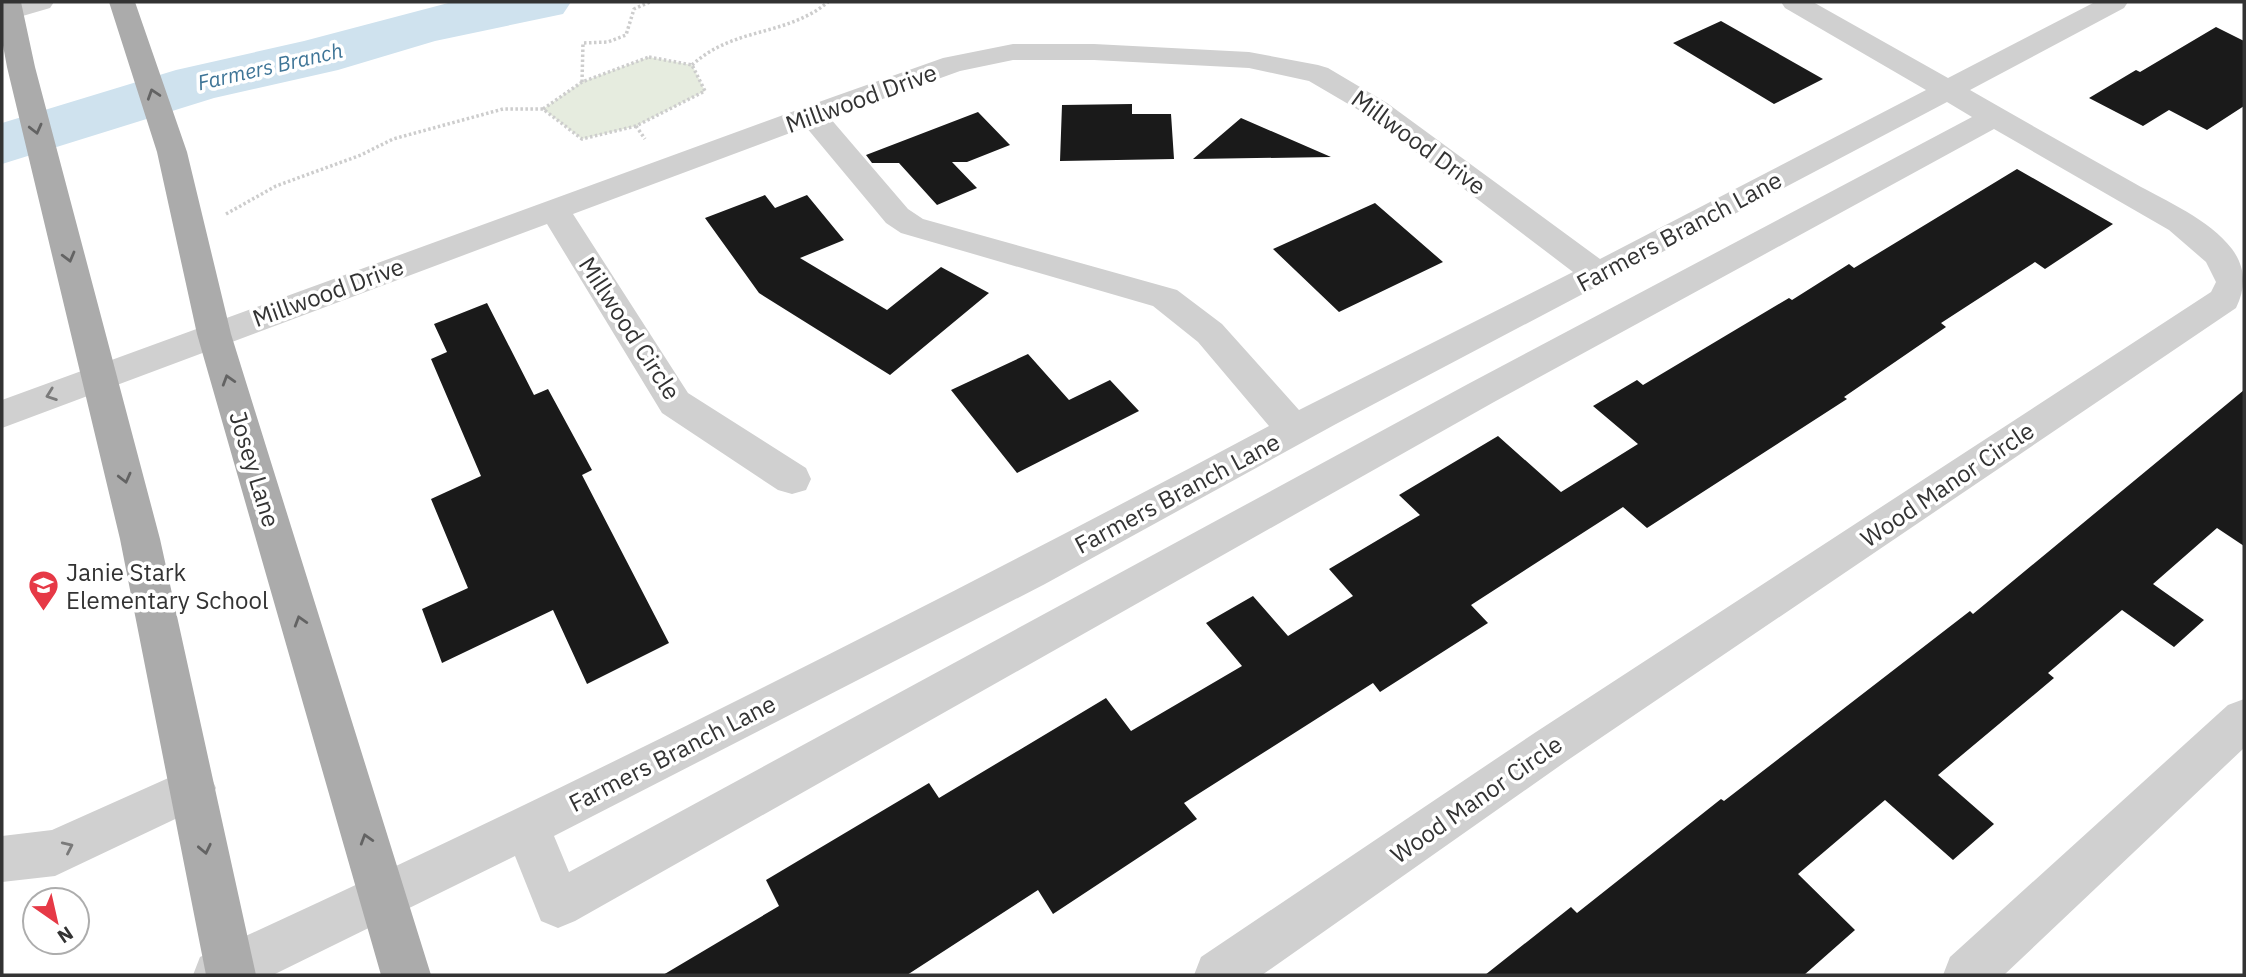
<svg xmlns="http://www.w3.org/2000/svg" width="2246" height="977" font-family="'IBM Plex Sans',sans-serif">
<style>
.green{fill:#e6ecdf}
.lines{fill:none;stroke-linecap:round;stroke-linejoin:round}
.river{fill:#cfe2ee;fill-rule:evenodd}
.building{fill:#1a1a1a}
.path{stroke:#cdcdcd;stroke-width:3.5;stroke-dasharray:2.5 2.5;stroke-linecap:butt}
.minor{fill:#d0d0d0;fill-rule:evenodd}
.major{fill:#ababab;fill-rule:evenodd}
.oneway{stroke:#636363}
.oneway2{stroke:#7a7a7a}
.labels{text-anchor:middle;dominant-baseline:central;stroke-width:7;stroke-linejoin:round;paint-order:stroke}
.far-water-label{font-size:21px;font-style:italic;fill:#3f7597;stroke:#fff}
.street-label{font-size:24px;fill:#333;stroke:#fff}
.poi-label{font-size:24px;fill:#333;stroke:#fff;text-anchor:start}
</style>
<rect width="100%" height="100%" fill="#fff"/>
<!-- green -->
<path class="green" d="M649,57L692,65L705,91L636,126L582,139L543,109L582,82Z"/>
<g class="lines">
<!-- river -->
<path class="river" d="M452,2H571L563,14L435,41L338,70L214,98L2,164V123L176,70L304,41Z"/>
</g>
<!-- building -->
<path class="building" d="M1721,21L1823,79L1774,104L1673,43Z
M2216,27L2244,41V106L2207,130L2169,110L2143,126L2089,98L2136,70L2140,72Z
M1132,104V114H1171L1174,159L1060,161L1062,105Z
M978,112L1010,145L967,162H952L977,188L937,205L899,163H872L866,155Z
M1241,118L1331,157L1193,159Z
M2017,169L2113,224L2045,269L2035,262L1941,323L1946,327L1844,397L1847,399L1647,528L1623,507L1471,605L1488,623L1380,692L1373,683L1184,803L1197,819L1053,914L1038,890L907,975H663L779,906L766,880L929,783L939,798L1106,698L1131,731L1242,666L1206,623L1253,596L1288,636L1353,596L1329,569L1420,515L1399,495L1498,436L1561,492L1638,444L1593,406L1637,380L1643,385L1789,298L1792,300L1849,264L1854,268Z
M765,195L775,208L807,195L844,240L800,258L887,310L941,267L989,293L890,375L759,293L705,218Z
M1375,203L1443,262L1339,312L1273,249Z
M487,303L534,395L548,389L592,470L582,475L669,643L587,684L553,610L442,663L422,609L468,588L431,499L481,476L431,359L447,352L434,324Z
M1028,354L1069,400L1110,380L1139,411L1017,473L951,390Z
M2244,390V546L2217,528L2153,584L2204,620L2174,647L2122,610L2048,673L2054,678L1938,775L1994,824L1953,860L1885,800L1798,874L1855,930L1804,975H1485L1571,907L1577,913L1721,799L1724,801L1970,611L1973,614Z"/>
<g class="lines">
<!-- path -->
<path class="path" d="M649,57L692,65L705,91L636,126L582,139L543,109L582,82Z
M692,65C735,26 786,37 828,2
M582,82L583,43L608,42L626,35L634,9L650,2
M636,126L645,139
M226,214L276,186L361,155L393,139L503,109H543"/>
<!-- minor -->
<path class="minor" d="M14,2H54L50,8L2,22V5Z
M1781,2H1813L1948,78L2095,2H2128L2124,8L1970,90C2024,121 2079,152 2134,183C2166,201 2209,219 2232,249C2246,268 2246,288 2236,308L1568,760L1262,975H1194L1201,957L1536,732L2211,292L2216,282L2206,262L2169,230L1994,129L1494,402L575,921L558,928L541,921L515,856L273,975H193L200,957C562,792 918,613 1269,426L1198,342L1153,306L901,233L886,223L806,127L573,214L688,393L806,468L811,479L806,490L792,494L778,490L662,413L547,224L2,428V400L830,98L943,58L1013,44H1094L1249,52L1318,65L1328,68L1387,103L1600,259L1926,90L1785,8ZM1013,60H1094L1249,68L1309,81L1367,115L1573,272L1299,410L1222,324L1177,290L923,219L908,209L830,118L960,71ZM1947,102L1972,117L1468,384L569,872L554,836L1045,584L1336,424Z
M2244,699V748L2004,975H1943L1950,957L2228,705Z
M193,767L209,773L216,788L209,803L55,876L2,882V836L52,830Z"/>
<!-- major -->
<path class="major" d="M2,2H21L35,67L160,539L256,975H206L120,539L7,67L2,40Z
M109,2H135L187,152L231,334L431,975H381L197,334L157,152Z"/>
</g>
<!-- one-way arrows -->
<defs><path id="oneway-chevron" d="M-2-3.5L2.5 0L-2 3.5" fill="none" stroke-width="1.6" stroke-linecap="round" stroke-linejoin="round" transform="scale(1.75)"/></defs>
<g class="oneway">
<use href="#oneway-chevron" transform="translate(153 94) rotate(-108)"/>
<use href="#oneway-chevron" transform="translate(36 129) rotate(76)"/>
<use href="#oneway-chevron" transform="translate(69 257) rotate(75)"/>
<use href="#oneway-chevron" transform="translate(228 380) rotate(-107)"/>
<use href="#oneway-chevron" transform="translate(125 478) rotate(76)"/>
<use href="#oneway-chevron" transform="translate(300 621) rotate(-107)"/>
<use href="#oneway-chevron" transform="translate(366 839) rotate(-107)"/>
<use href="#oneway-chevron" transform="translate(205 849) rotate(78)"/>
</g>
<g class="oneway2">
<use href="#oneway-chevron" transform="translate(51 395) rotate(160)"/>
<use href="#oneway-chevron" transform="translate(68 847) rotate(-25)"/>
</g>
<!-- icons -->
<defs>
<symbol id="school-pin" viewBox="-11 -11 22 30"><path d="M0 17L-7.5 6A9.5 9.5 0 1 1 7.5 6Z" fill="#e63946" stroke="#fff"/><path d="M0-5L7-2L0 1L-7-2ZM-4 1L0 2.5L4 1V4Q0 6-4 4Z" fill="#fff"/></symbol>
</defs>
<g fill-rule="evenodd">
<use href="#school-pin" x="26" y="568" width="35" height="47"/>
</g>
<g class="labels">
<!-- far-water labels -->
<g class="far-water-label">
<text transform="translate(270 66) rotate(-13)">Farmers Branch</text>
</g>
<!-- street labels -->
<g class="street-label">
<text transform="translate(861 98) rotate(-20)">Millwood Drive</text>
<text transform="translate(1419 142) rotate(36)">Millwood Drive</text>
<text transform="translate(1679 231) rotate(-28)">Farmers Branch Lane</text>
<text transform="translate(328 292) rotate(-20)">Millwood Drive</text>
<text transform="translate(630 328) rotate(57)">Millwood Circle</text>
<text transform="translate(255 469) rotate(73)">Josey Lane</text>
<text transform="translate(1947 484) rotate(-34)">Wood Manor Circle</text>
<text transform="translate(1177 493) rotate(-28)">Farmers Branch Lane</text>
<text transform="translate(672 753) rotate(-27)">Farmers Branch Lane</text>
<text transform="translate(1476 799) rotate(-35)">Wood Manor Circle</text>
</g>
<!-- poi labels -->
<g class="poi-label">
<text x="66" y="572">Janie Stark<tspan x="66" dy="28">Elementary School</tspan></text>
</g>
</g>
<!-- border -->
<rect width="2246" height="977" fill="none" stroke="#333333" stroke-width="7"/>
<!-- north arrow -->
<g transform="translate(56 921) rotate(146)"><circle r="33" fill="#ffffff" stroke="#adadad" stroke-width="2"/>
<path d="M0-5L12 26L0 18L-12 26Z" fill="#e63946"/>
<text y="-10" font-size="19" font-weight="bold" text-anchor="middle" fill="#333333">N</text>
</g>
</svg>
